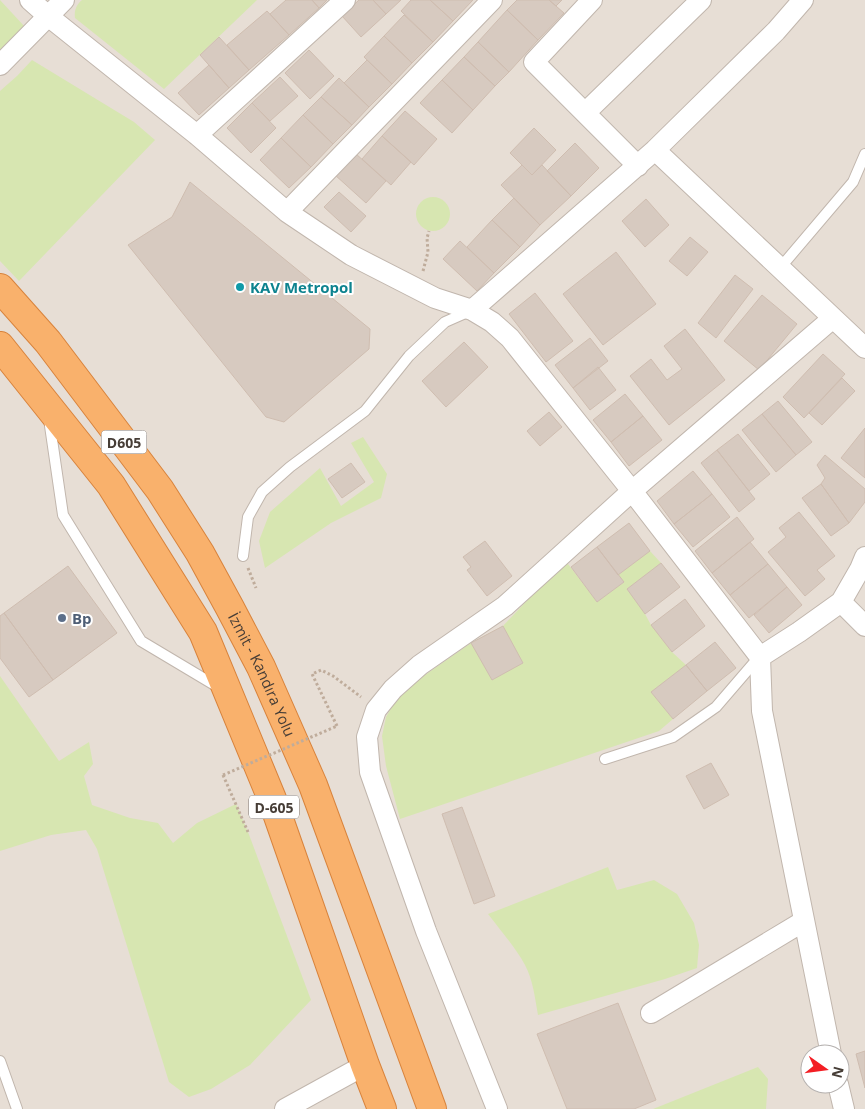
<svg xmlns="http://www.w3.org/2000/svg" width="865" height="1109" font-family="'Open Sans',sans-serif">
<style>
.residential{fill:#e7ded5;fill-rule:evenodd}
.green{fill:#d7e6b1}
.building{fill:#d7cac0;stroke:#cfbdb0}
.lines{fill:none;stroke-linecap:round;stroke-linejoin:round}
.lane-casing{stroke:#c1b6ad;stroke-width:12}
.street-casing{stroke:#c1b6ad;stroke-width:22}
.highway-casing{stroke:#d8833c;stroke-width:30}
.path{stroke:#bfac9b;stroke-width:3;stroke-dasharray:2.5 2.5;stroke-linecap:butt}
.lane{stroke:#fff;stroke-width:10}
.street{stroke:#fff;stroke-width:20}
.highway{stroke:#f9b16c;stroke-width:28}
.path-bridge{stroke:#bfac9b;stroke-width:3;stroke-dasharray:2.5 2.5;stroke-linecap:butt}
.culture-dot{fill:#0f9aa8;stroke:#fff;stroke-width:2}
.service-dot{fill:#5c6f8a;stroke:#fff;stroke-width:2}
.labels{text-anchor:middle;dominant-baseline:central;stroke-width:4;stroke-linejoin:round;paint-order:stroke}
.shield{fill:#fff;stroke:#7e7772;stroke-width:1}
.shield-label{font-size:14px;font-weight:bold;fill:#463d36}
.culture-label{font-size:15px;font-weight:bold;fill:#0d838f;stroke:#fff;text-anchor:start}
.service-label{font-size:15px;font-weight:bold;fill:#4e5e75;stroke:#fff;text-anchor:start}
.street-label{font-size:15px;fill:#463d36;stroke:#fff}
</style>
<rect width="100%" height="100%" fill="#f3ede7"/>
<!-- residential -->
<path class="residential" d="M0,0H865V1109H0ZM810,1054H840V1084H810Z"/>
<!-- green -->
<path class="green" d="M0,0L25,27L0,54Z
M82,0H257L164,89L75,18C74,11 76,5 82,0Z
M32,60L134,122L155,140L19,281L0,261V91L17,76Z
M416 214a17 17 0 1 1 34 0a17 17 0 1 1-34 0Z
M363,437L387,474L381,498L331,523L265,568L259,541L270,512L320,468L341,506L374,482L351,443Z
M650,551L661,563L627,589L645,614L651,625L672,652L686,665L651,692L673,719L659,731L400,819L386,766L382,736L386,717L396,700L422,677L471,643L503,626L565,560L597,602L624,582L618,575Z
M0,676L59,761L89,742L93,764L84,776L92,805L130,818L158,823L173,843L197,823L236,804L248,832L311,1000L250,1065L211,1089L189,1097L169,1082L97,849L86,830L51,835L0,851Z
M608,867L617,890L654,880L677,894L694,923L699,945L697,968L665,979L538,1015C535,998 533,980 525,965C515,947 501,931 488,914Z
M758,1067L768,1079L766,1109H653Z"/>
<!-- building -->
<path class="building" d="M286,0H312L319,8L289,35L270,14Z
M312,0H327L319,8Z
M359,0H373L386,14L361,37L342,16Z
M373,0H401L386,14Z
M411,0H430L453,21L433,42L401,11Z
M430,0H473L453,21Z
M517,0H549L564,13L538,40L507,10Z
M549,0H562L556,6Z
M507,10L538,40L509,72L478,42Z
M267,11L289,35L249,70L227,45Z
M404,15L433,42L412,63L384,36Z
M384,36L412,63L392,84L364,57Z
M219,37L249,70L229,88L200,55Z
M478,42L509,72L495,86L464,57Z
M309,50L334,76L310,99L285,73Z
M464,57L495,86L473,110L442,80Z
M367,60L392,84L369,107L344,83Z
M209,65L229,88L199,115L178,93Z
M280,77L298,96L270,121L252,103Z
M339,78L369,107L352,125L321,97Z
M442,80L473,110L452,133L420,103Z
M321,97L352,125L333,144L303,115Z
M252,103L276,128L251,153L227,128Z
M405,111L437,139L414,165L382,136Z
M303,115L333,144L311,167L281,138Z
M534,128L556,150L532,175L510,153Z
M382,136L411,162L391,185L362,159Z
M281,138L311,167L289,188L260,160Z
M575,143L599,168L571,196L547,171Z
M355,153L386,181L366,203L335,175Z
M522,165L532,175L542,165L571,196L540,225L501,185Z
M190,182L370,329L369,349L284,422L266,417L128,245L172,217Z
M339,192L366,216L351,232L324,207Z
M514,198L540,225L520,247L492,220Z
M646,199L669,225L645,247L622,221Z
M492,220L520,247L494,273L467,247Z
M690,237L708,252L687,276L669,261Z
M460,241L494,273L477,291L443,259Z
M616,252L656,304L603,345L563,294Z
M735,275L753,289L716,338L698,323Z
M535,293L573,341L546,362L509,314Z
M762,295L797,324L759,370L724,341Z
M685,329L725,380L669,425L630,376L651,359L667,380L682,369L664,346Z
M590,338L608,361L573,388L555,365Z
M464,342L488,367L446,407L422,381Z
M823,354L845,374L804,418L783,397Z
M598,367L616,390L590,410L573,388Z
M842,378L855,391L822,425L809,413Z
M625,394L643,416L611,442L593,420Z
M778,401L812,442L796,455L762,414Z
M549,412L562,427L540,446L527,431Z
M762,414L796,455L776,472L742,430Z
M643,416L662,440L629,466L611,442Z
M865,428V478L841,458Z
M738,434L770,474L749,491L717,450Z
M717,450L755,499L739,512L701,463Z
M825,455L865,489V502L849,523L821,484L825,478L817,465Z
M351,463L365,482L342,498L328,479Z
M693,471L712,494L674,524L657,501Z
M821,484L849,523L831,536L802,498Z
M712,494L730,517L693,547L674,524Z
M799,512L835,556L817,570L825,579L805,596L768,552L786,537L779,528Z
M737,517L754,539L712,573L695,551Z
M629,523L650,551L618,575L597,547Z
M485,541L512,576L487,596L467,570L471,567L463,557Z
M750,542L768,564L730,595L712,573Z
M597,547L624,582L597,602L571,567Z
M661,563L680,587L645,614L627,589Z
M768,564L787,587L749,618L730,595Z
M68,566L117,633L53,680L4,613Z
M787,587L802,605L769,633L754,615Z
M685,599L705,626L672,652L651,625Z
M4,613L53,680L29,697L0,658V616Z
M503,626L523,663L492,680L471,643Z
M715,642L736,668L707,691L686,665Z
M686,665L707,691L673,719L651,692Z
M711,763L729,795L704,809L686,776Z
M462,807L495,896L474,904L442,814Z
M618,1003L656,1100L634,1109H567L537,1034Z
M865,1051V1088L856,1054Z"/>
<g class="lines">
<defs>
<path id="lane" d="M780,268L853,182L865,154
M49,419L63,515L141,641L218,687
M243,556L248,517L262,492L290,467L365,411L409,356L445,322L470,311
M605,759L673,737L716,707L759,657
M0,1061L17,1109"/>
<path id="street" d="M30,0L48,16L197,135L287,212L351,255L435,298L472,310L492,322L510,338L632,491L760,657L762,711L831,1054
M592,0L534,62L638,166
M0,65L64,0
M585,113L701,0
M197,135L345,0
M655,150L865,348
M287,212L492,0
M472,310L655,150L776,31L803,0
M841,602L865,626
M760,657L799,632L841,602L860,569L865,557
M651,1013L804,921
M838,1084L844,1109
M285,1109L365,1065
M497,1109L426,931L370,772L367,737L376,710L393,689L420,665L505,606L632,491L833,318"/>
<g id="highway">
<path id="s1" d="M0,288L48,342L160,490L200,553L230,608L261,667L313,785L432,1109"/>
<path d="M0,346L111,485L203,632L272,799L365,1065L382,1109"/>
</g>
</defs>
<!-- lane casing -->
<use href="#lane" class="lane-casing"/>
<!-- street casing -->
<use href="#street" class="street-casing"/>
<!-- highway casing -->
<use href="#highway" class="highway-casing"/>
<!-- path -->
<path class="path" d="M423,271L428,252L427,238L429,231
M248,568L256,588
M337,726L312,674L321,670L333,676L361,697
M223,775L248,832"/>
<!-- lane -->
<use href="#lane" class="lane"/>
<!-- street -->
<use href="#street" class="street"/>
<!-- highway -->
<use href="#highway" class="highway"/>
<!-- path-bridge -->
<path class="path-bridge" d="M223,775L337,726"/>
</g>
<!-- markers -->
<circle class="culture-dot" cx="240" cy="287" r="5"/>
<circle class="service-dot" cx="62" cy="618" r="5"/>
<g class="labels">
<!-- shield labels -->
<g class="shield">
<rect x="101.5" y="430.5" width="45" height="23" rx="4"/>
<rect x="249" y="795.5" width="50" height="23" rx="4"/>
</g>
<g class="shield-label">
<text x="124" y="442">D605</text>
<text x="274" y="807">D-605</text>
</g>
<!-- culture labels -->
<g class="culture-label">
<text x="250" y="287">KAV Metropol</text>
</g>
<!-- service labels -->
<g class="service-label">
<text x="72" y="618">Bp</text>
</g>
<!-- street labels -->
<g class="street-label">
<text stroke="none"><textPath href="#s1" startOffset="469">İzmit - Kandıra Yolu</textPath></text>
</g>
</g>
<!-- north arrow -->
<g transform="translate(825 1069) rotate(104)"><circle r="24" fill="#ffffff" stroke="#b5b1af"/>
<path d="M0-4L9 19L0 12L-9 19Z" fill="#f31e24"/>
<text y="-8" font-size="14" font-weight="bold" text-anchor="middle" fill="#463d36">N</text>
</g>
</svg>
